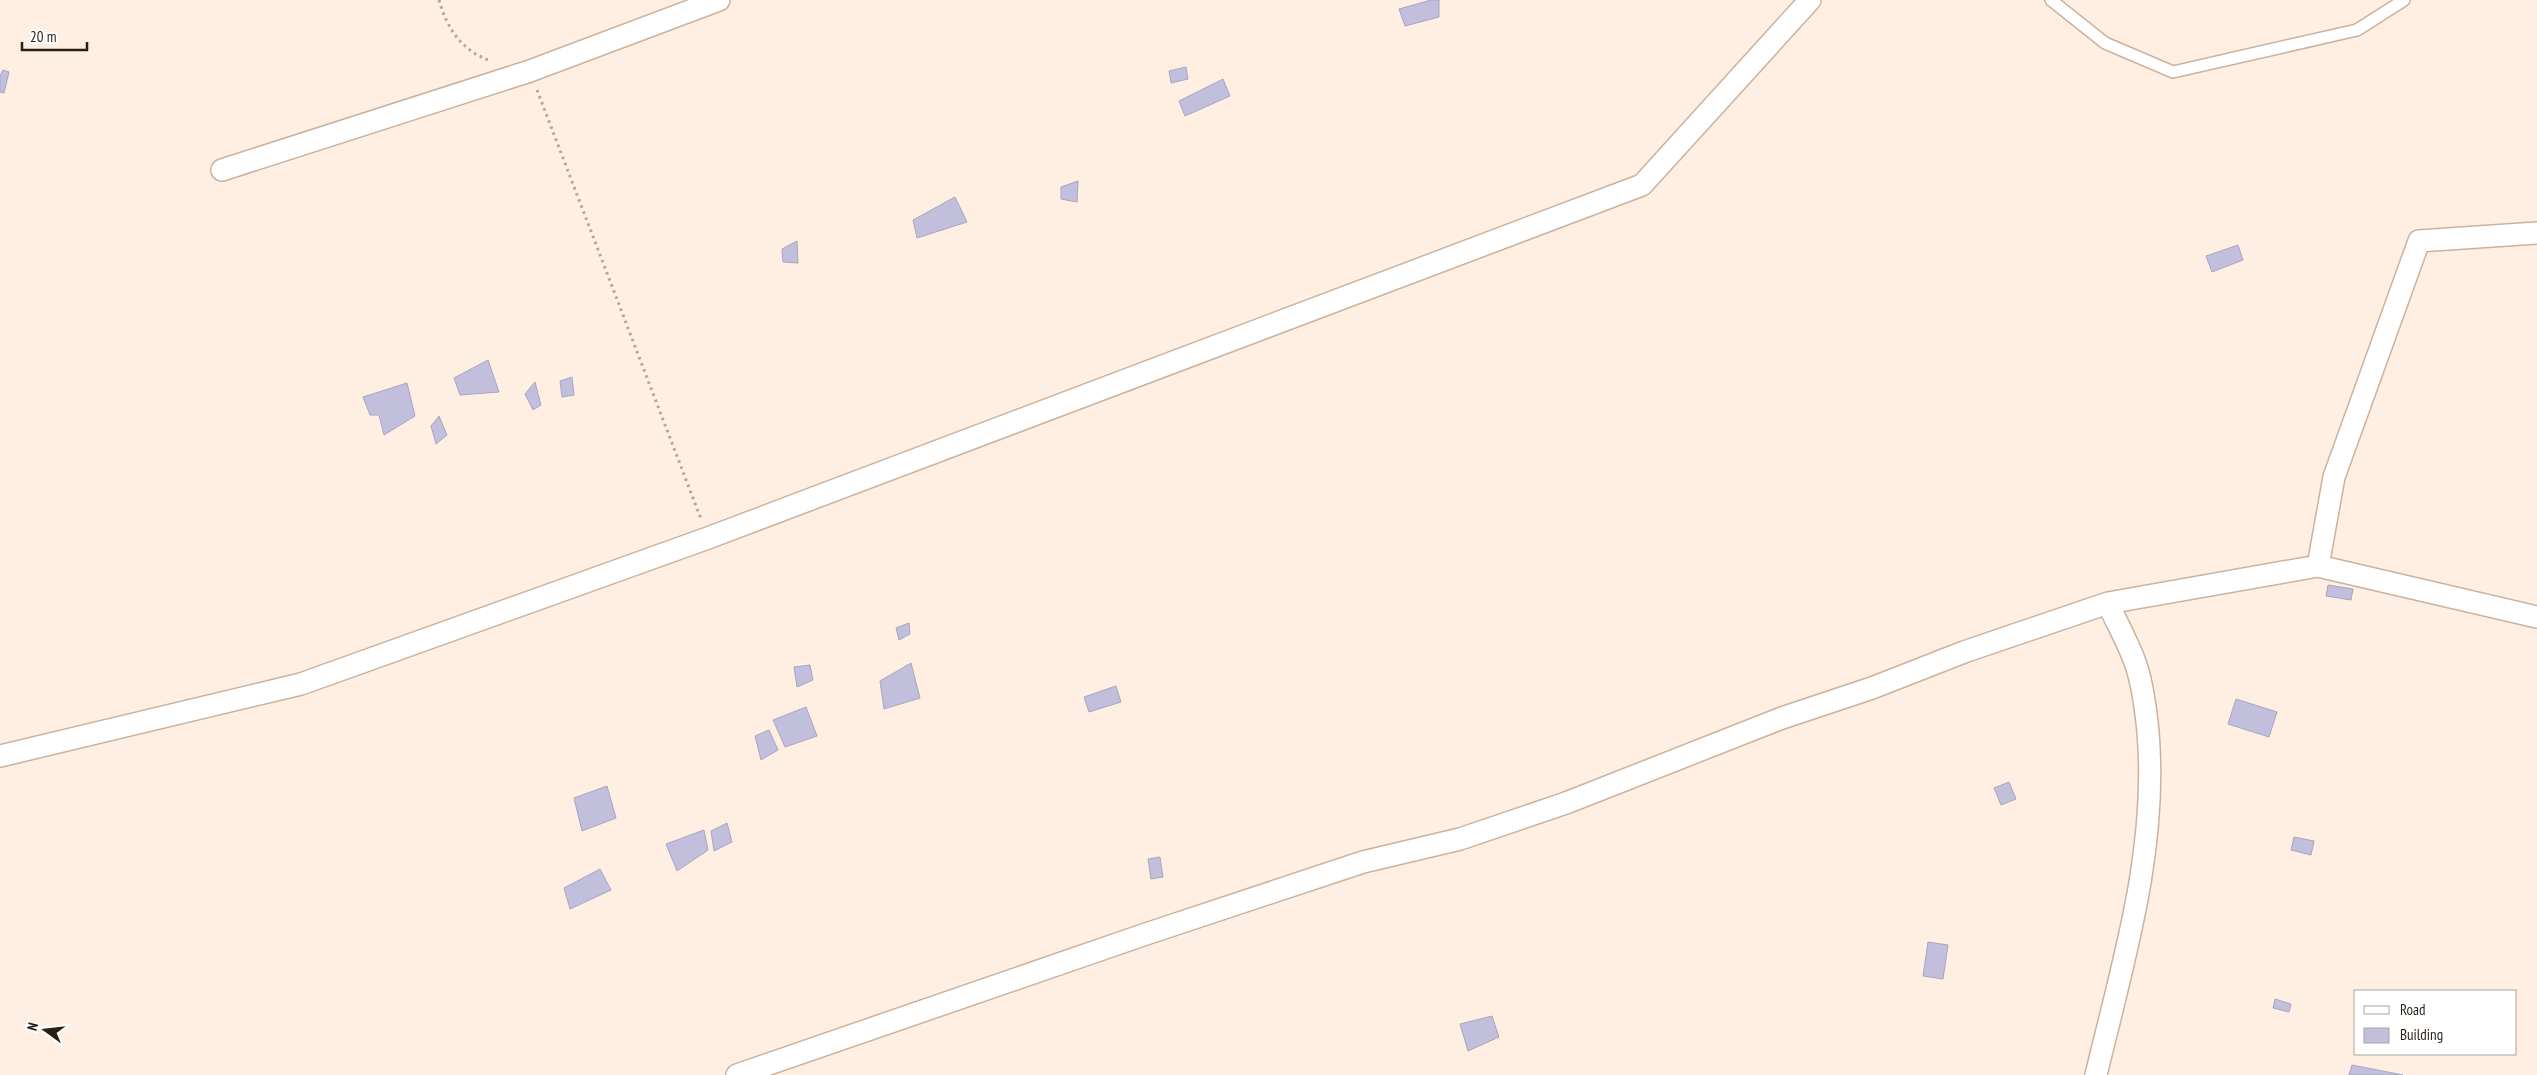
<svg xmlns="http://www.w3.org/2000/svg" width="2537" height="1075" font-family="'PT Sans Narrow',sans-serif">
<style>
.building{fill:#c2bfdc;stroke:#a8a5c1}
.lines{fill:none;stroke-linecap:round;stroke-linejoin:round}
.service-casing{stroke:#cbb29e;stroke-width:14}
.minor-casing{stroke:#cbb29e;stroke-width:24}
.path{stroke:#b2a69a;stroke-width:3;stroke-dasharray:2.5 4;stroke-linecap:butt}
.service{stroke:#fff;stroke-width:11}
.minor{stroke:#fff;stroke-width:21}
</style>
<rect width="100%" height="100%" fill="#feefe2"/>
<!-- building -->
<path class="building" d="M1431,0H1439V17L1405,26L1399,9Z
M1186,67L1188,79L1171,83L1169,71Z
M3,70L9,72L4,93L0,92V76Z
M1223,79L1230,96L1185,116L1179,101Z
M1078,181L1077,202L1061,199V187Z
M955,197L967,222L917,238L913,220Z
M797,241L798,263L783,262L782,249Z
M2238,245L2243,260L2212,272L2206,256Z
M488,360L499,392L460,395L454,378Z
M572,377L574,395L562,397L560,381Z
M535,382L541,405L533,410L525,394Z
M407,383L415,416L384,435L379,415H370L363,397Z
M439,416L447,435L436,444L431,426Z
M2328,585L2353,589L2351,600L2326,596Z
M909,623L910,634L899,640L896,628Z
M911,663L920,698L884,709L880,681Z
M810,665L813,680L797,687L794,667Z
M1116,686L1121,702L1089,712L1084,697Z
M2236,699L2277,712L2269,737L2228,724Z
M806,707L817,736L785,747L773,720Z
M769,730L778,750L761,760L755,736Z
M2009,782L2016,799L2001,805L1994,788Z
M607,786L616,818L582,831L574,798Z
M727,823L732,842L714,851L711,831Z
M704,830L708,850L677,871L666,844Z
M2294,837L2314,841L2311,855L2291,850Z
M1160,857L1163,877L1151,879L1148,859Z
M600,869L611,890L570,909L564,888Z
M1928,942L1948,945L1943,979L1923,976Z
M2275,999L2291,1004L2289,1012L2273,1008Z
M1492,1016L1499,1037L1468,1051L1460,1024Z
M2352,1065L2403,1075H2349Z"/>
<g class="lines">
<defs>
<path id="service" d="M2051,0L2105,43L2173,72L2357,30L2404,0"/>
<path id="minor" d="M222,170L530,71L719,0
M2318,566L2334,477L2419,241L2537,233
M0,756L301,684L708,538L1642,185L1810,0
M737,1075L1146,934L1363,862L1460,839L1566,803L1782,718L1872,688L1964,652L2108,603L2318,566L2537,617
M2096,1075C2123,962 2158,850 2148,732C2146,711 2143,686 2136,665C2129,644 2117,624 2108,603"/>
</defs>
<!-- service casing -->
<use href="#service" class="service-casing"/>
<!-- minor casing -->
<use href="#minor" class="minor-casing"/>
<!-- path -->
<path class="path" d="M439,0C447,29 462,51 491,61
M537,90L701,519"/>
<!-- service -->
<use href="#service" class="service"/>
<!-- minor -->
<use href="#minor" class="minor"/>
</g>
<!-- legend -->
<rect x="2354" y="990" width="162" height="65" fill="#ffffff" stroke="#a9a5a2"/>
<rect x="2364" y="1006" width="25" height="8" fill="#ffffff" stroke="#a9a5a2"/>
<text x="2400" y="1015" font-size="15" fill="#281f17">Road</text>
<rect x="2364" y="1028" width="25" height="15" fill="#c2bfdc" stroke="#a9a5a2"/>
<text x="2400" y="1040" font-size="15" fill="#281f17">Building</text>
<!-- north arrow -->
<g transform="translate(45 1030) rotate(285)" stroke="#ffffff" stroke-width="4" paint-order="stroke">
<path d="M0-4L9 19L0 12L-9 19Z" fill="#281f17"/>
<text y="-8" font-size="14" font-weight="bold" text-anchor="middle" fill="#281f17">N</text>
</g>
<!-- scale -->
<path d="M22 42v8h65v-8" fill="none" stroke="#281f17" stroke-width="2.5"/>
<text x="30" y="42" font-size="15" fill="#281f17" stroke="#ffffff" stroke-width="4" paint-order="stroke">20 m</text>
</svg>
